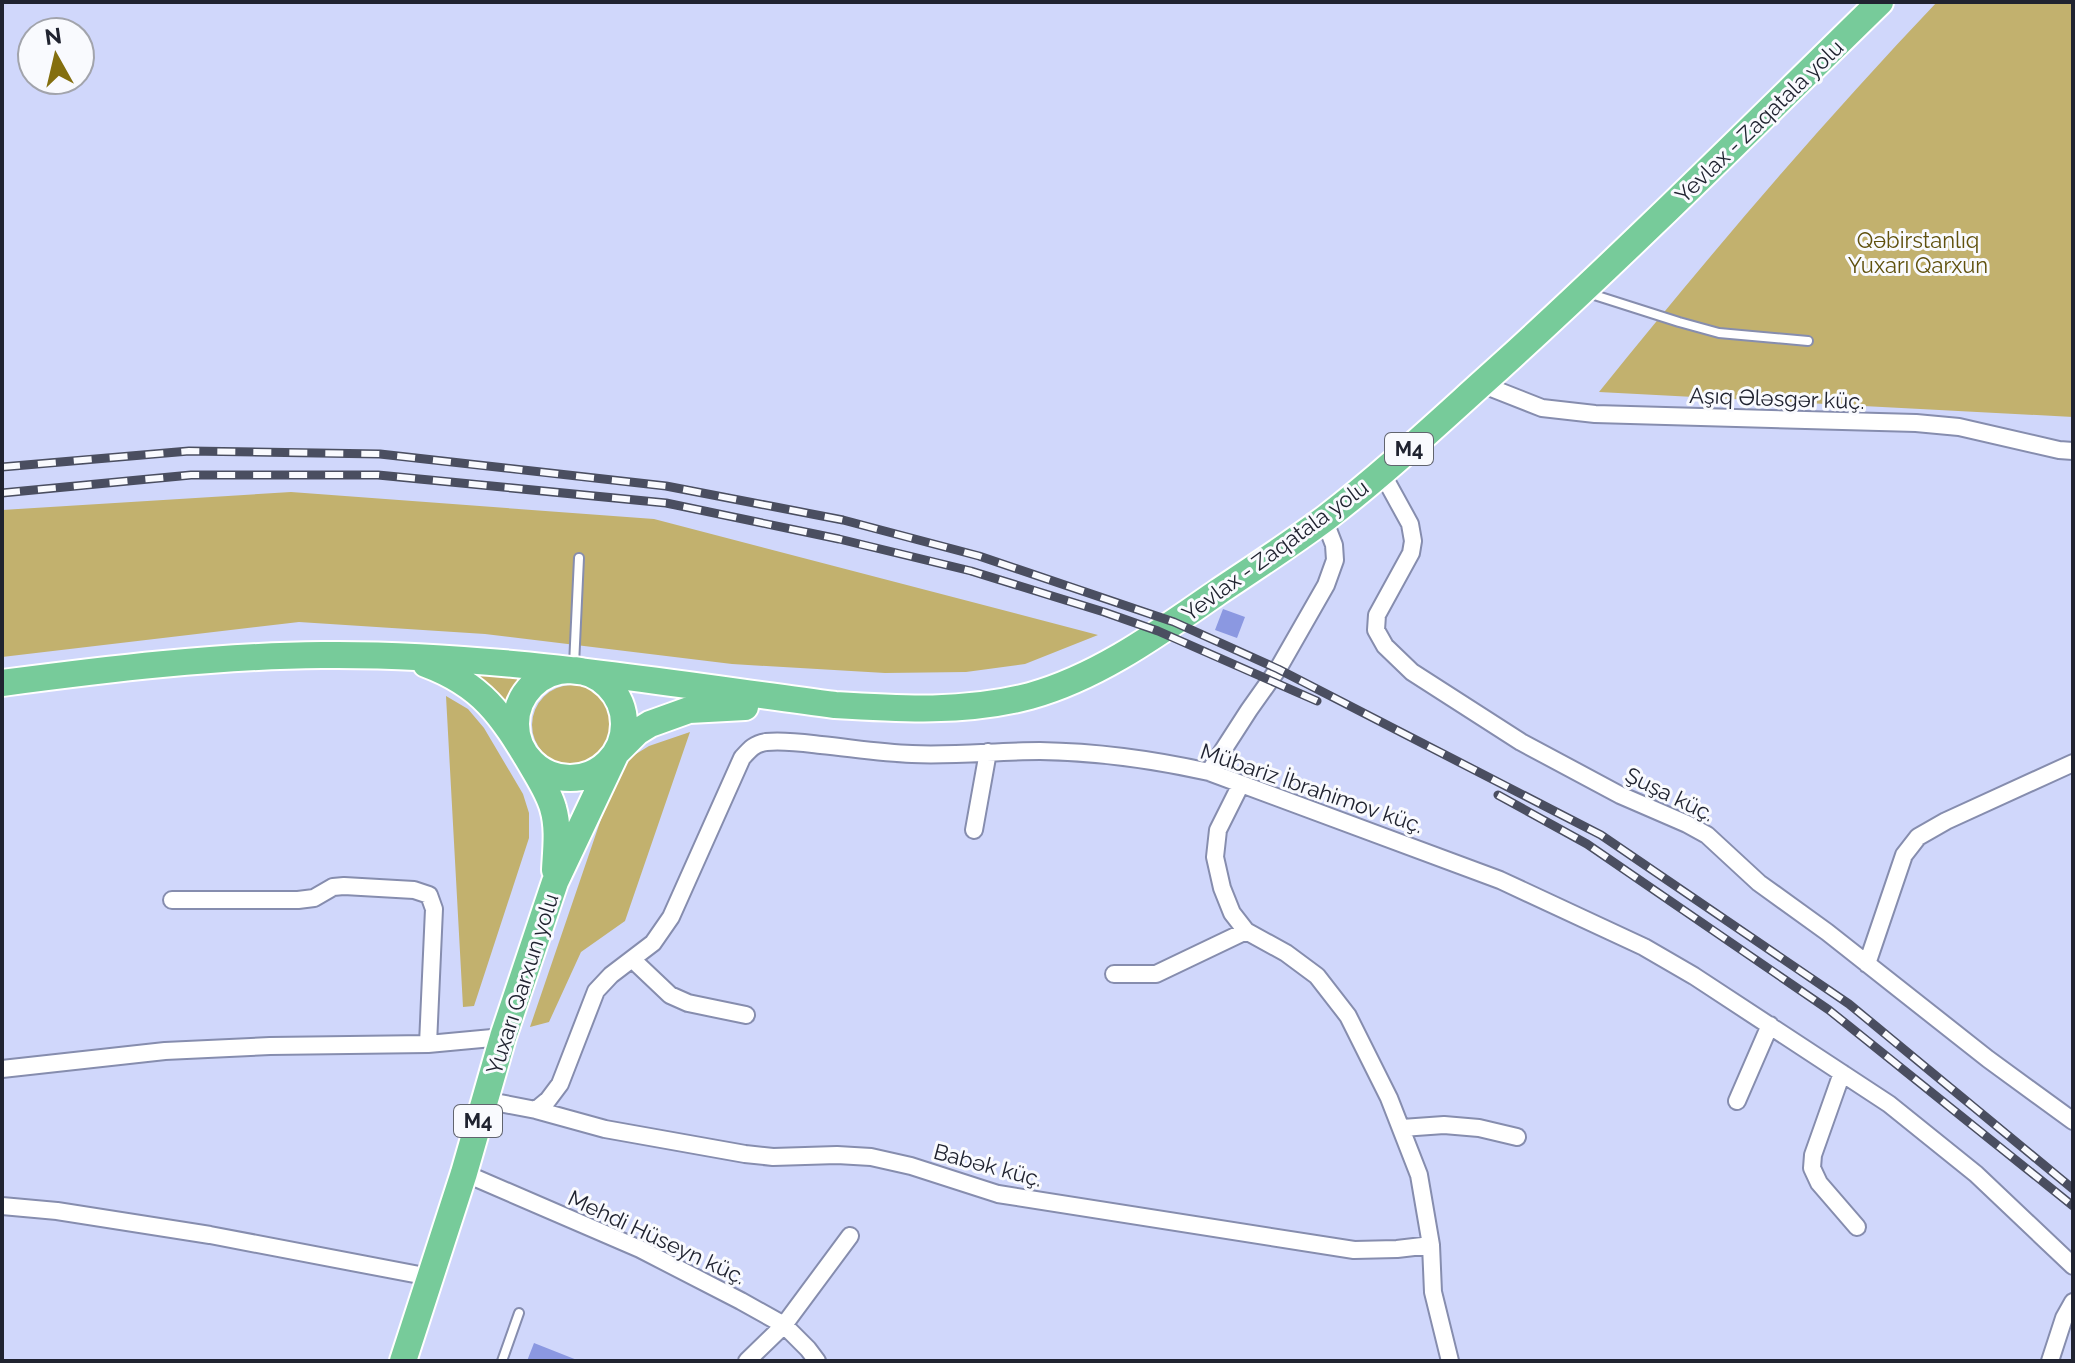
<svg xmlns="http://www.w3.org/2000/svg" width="2075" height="1363" font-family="Raleway,sans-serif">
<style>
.green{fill:#c2b16e}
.building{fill:#8b98e1}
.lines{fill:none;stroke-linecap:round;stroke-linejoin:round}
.service-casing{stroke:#868dae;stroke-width:12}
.minor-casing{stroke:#868dae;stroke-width:20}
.trunk-casing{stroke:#fff;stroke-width:30}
.service{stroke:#fff;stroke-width:8}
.minor{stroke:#fff;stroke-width:16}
.trunk{stroke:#77cb9a;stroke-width:26}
.rail-casing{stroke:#4a4e60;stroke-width:9}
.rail{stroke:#f9fafe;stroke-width:6;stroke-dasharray:18;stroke-linecap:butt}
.labels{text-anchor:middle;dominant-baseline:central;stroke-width:6;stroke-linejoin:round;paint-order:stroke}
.shield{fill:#f9fafe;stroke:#61646e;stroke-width:2}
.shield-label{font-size:20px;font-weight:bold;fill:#202330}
.street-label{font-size:22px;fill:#202330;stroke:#f9fafe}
.park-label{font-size:22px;fill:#5f500d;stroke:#f9fafe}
</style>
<rect width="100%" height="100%" fill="#d0d7fb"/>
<!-- green -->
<path class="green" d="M1937,2H2073V417L1599,392C1707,258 1819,126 1937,2Z
M291,492L654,519L1098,635L1025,664L966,672L885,673L732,664L485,634L299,622L2,657V510Z
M459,667L524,677L510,705Z
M532 725a40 40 0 1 1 80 0a40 40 0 1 1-80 0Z
M446,696L468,709L484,728L523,794L529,813V838L474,1006L463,1007Z
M690,732L625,921L581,952L549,1022L530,1027L613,784L631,757L649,746Z"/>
<!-- building -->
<path class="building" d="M1223,609L1245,617L1237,638L1215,630Z
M534,1343L577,1360L576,1361H527Z"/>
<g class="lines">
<defs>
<path id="service" d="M1588,293L1679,322L1719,333L1808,341
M574,665L579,558
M502,1361L519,1313"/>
<path id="minor" d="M1481,384L1542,408L1595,414L1916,423L1959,427L2059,450L2073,451
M1382,473L1410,524L1413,541L1411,553L1377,615L1376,630L1385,646L1412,672L1521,742L1620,795L1687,824L1707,835L1759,883L1827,932L1988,1059L2073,1121
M1209,772L1249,710L1278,669L1326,585L1335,560L1334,545L1324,519
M1241,784L1218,830L1215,857L1222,888L1232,913L1246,931L1286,953L1317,976L1348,1016L1389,1098L1419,1175L1431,1245L1433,1292L1450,1361
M974,830L988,752
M172,900H298L314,898L333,887L344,886L414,890L429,895L434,909L428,1044
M632,959L670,995L688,1003L746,1015
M1867,964L1904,855L1918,837L1946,821L2073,763
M1114,974H1156L1246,931
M2,1069L165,1051L270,1046L428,1044L503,1037
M1842,1073L1813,1155L1812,1168L1819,1183L1857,1227
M484,1100L536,1110L548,1100L560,1084L596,991L611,975L653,943L671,917L742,758C750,749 754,744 766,742C784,740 804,743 821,745C851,748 882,753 912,754C955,756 997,751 1040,751C1099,752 1151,759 1209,772L1500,880L1644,947L1694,976L1889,1104L1976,1174L2073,1266
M1737,1101L1770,1025
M536,1110L605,1129L745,1154L773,1157L837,1155L871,1157L911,1166L998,1194L1354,1250L1397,1249L1431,1245
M1402,1128L1444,1125L1479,1128L1517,1137
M464,1173L640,1249L741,1301L784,1325L808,1349L817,1361
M2,1206L57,1211L210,1235L430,1277
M747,1361L784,1325L850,1236
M2050,1361L2064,1318L2073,1302"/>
<path id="trunk" d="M426,664C482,685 501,714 531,764C539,778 549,793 553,808C559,828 556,850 555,870
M516 724a54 54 0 1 1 108 0a54 54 0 1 1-108 0Z
M2,683C108,669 215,656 322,655C494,653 665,683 835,705C900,709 966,713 1030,696C1099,677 1160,632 1218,592C1254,568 1291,544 1326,518C1386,472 1442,419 1499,368C1629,250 1754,125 1880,2
M403,1361L464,1173L503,1037L555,882L616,753L637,732L650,724L689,710L745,707"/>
</defs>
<!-- service casing -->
<use href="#service" class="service-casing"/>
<!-- minor casing -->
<use href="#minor" class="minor-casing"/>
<!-- trunk casing -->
<use href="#trunk" class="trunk-casing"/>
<!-- service -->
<use href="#service" class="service"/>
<!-- minor -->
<use href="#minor" class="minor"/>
<!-- trunk -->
<use href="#trunk" class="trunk"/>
<defs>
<path id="rail" d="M2,467L189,451L380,454L666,486L843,520L979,556L1174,622L1278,669L1601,835L1849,1004L2073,1189
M2,493L191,475H378L666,503L839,539L971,571L1104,612L1158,631L1317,701
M1498,795L1587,844L1829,1010L2073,1206"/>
</defs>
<!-- rail casing -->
<use href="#rail" class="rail-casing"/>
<!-- rail -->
<use href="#rail" class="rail"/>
</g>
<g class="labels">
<!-- shield labels -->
<g class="shield">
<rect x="1385" y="433" width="48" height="32" rx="6"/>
<rect x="454" y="1105" width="48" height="32" rx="6"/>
</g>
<g class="shield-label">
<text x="1409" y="449">M4</text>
<text x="478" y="1121">M4</text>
</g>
<!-- street labels -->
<g class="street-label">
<text transform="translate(1759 121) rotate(-44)">Yevlax - Zaqatala yolu</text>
<text transform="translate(1777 398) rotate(2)">Aşıq Ələsgər küç.</text>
<text transform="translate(1275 550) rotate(-36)">Yevlax - Zaqatala yolu</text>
<text transform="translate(1312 788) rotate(19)">Mübariz İbrahimov küç.</text>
<text transform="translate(1670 794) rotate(26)">Şuşa küç.</text>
<text transform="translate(522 984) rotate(-72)">Yuxarı Qarxun yolu</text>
<text transform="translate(988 1165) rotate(15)">Babək küç.</text>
<text transform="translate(657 1237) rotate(25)">Mehdi Hüseyn küç.</text>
</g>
<!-- park labels -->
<g class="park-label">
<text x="1918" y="240">Qəbirstanlıq<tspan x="1918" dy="25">Yuxarı Qarxun</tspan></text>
</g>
</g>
<!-- border -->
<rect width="2075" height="1363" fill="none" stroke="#202330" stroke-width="8"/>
<!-- north arrow -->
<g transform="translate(56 56) rotate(352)"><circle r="38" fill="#f9fafe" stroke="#a2a4ac" stroke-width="2"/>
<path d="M0-6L14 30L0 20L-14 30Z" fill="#846f0f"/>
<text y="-12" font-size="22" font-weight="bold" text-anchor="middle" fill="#202330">N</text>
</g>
</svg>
